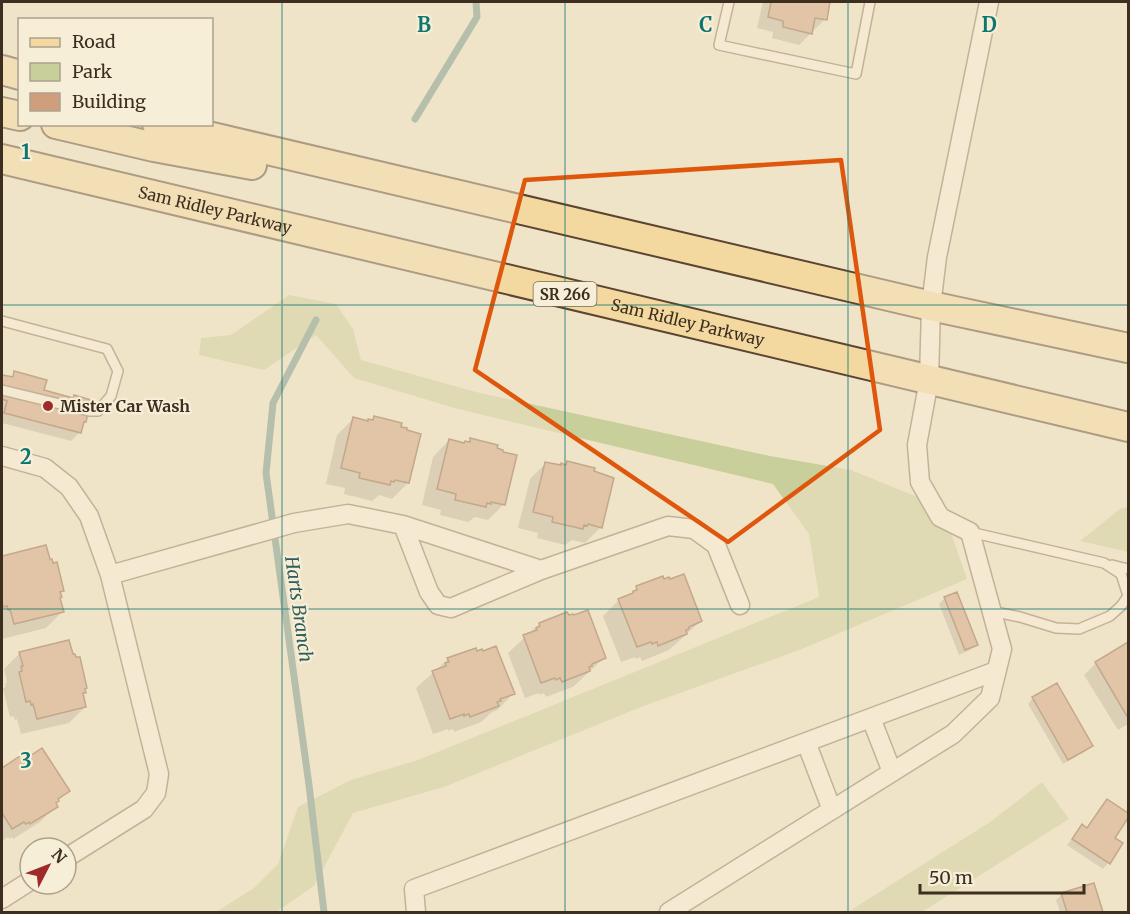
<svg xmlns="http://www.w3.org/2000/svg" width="1130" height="914" font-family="Merriweather,serif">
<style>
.green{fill:#c9cf9b}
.shadow{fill:#0003}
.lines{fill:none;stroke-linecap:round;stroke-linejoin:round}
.stream{stroke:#6f938a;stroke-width:7}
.building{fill:#cf9f7d;stroke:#8d5f41;stroke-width:1.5}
.service-casing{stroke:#8d765c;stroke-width:12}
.minor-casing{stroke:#8d765c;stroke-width:21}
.primary-casing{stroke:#5b4430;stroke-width:32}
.service{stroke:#faf1dc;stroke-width:9}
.minor{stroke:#faf1dc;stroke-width:18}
.primary{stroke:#f3d9a0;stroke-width:28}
.marked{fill:none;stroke:#df570d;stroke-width:4.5;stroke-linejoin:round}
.grid{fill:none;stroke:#0f766e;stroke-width:1.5;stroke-opacity:0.55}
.poi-dot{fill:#9e2a2b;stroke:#f7eed8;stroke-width:2}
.labels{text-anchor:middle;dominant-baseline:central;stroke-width:4.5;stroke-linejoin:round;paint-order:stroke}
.shield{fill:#f7eed8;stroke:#756857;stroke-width:1.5}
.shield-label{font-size:15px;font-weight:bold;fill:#3d2e20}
.street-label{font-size:16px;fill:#3d2e20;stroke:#f7eed8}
.poi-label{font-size:16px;font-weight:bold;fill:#3d2e20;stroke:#f7eed8;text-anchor:start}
.water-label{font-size:18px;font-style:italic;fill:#2f5d5a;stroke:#f7eed8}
.grid-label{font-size:20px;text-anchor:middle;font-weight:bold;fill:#0f766e;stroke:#f7eed8;stroke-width:4.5;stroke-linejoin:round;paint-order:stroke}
</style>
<rect width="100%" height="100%" fill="#f0e4c8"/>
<!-- green -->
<path class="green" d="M289,295L336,304L353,329L361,360L476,392L770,456L851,470L942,507L967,579L802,649L641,707L444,787L353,813L314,886L276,912H216L254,888L278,864L298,807L351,780L418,760L819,597L809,534L773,484L458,409L354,378L316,335L264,370L199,355L201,338L231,335Z
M1128,507V552L1080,541L1120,509Z
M1042,782L1069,819L922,912H848L990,822Z"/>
<!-- shadow -->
<path class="shadow" d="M763,2H828L825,19L814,30H811L810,34L799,45L772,38L773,32L757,28Z
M15,373L85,421L82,424L80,432L71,441L2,423V376L9,378Z
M375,418L408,483L392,499L379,495L372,501L344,494L345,488L326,484L337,435L353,419L367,422L372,421Z
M449,440L463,444L468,443L471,440L504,504L488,520L475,517L468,522L440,515L441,510L422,505L433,457Z
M546,463L564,466L568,463L601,527L585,543L572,540L565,545L537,538L538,533L518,528L530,479Z
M45,547L63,591L59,594L58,598L62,612L46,628L2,639V557Z
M637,588L701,621L669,650L642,661L640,657L636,659L635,657L621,662L603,616L619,600L627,597Z
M956,594L976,645L970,650L959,655L939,604L944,599Z
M539,624L604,658L573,687L546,697L544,693L539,695V693L525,698L508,653Z
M1128,641V724L1118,730L1084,675L1096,663L1123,647Z
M20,653L84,690V692L82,694L85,707L69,723L21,734L17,719L15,720L13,716L10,717L3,689L6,686L5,684L7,682L4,669Z
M448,659L513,694L497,710L492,712L481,722L454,732L453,729L448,731V729L433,734L416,688Z
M1033,698L1091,746L1086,751L1063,764L1028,704Z
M22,756L68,791L55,804L56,806L40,822L13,839L12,837L9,839L8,837L2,841V769Z
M1107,801L1128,815L1113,839L1121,844L1108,863L1103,869L1067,845L1082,826L1086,829L1101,806Z
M1093,885L1102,912H1060L1056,900L1062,894Z"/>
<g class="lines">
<!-- stream -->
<path class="stream" d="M415,119L477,17L476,2
M316,320L273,403L266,473L309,785L324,912"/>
</g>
<!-- building -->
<path class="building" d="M771,2H830L827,20L815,18L812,34L783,27V21L768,17Z
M14,371L47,380L44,390L73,398L74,395L91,400L86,422H84L81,433L4,413L7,401L2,399V375L13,377Z
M374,416L402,423L401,427L407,428V430L421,434L409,483L395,480L394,482L391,481L390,485L359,478L360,473L341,468L353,417L368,421V419L373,420Z
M470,438L498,445L497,448L503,450V452L517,455L505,505L491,502V504L487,503L486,507L455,500L456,494L437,489L449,439L464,443L465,441L470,442Z
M567,461L595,468L594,471L614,478L602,528L588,524L587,526L584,525L583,529L552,522L553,517L533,512L545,462L561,465V463L566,465Z
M46,545L50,559H52L53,563L57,562L64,591L60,592L62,597L60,598L64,612L14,624L10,609L8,610L7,606L3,607L2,601V556Z
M684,574L702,621L689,627V629L686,630L687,634L658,646L657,642L652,644L651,642L637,647L618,599L633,593V591L637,590L636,586L663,576L664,579L669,577L670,579Z
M957,592L978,645L965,650L944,597Z
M588,610L606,658L592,664V666L589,667L590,671L562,682L560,678L556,680L555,678L541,683L523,635L537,630L536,628L540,626L539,623L567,612L569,615L573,614L574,615Z
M69,640L73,654H75L76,657H80L87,688L85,689L86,693H83L86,707L37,719L33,704L31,705L30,701L26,702L19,672L22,671L21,666H23L19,652Z
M1128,642V718L1095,662Z
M496,646L515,694L500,699L501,701L497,702L499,706L470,717L469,714L464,716V714L450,719L432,671L446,666L445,663L449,662L447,658L476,648L477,651L482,649L483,651Z
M1057,683L1093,746L1068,760L1032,697Z
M42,748L70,791L58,799L59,801L56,803L58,807L30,824L29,822L26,824L24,822L12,829L2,813V768L23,754L25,757L29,754L30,756Z
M1107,799L1128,813V818L1115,838L1123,843L1110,864L1072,839L1082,824L1087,828Z
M1094,883L1103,912H1067L1061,893Z"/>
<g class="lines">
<defs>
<path id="service" d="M729,2L719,45L856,74L870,2
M2,321L107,349L118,371L111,396L98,411H89L2,390
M970,532L1104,563L1121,574L1128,596L1121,606L1110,616L1079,629L1056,628L1020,617L991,611
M1112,565L1128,569"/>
<path id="minor" d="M2,456L45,468L69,487L89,516L110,575L294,523L348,514L403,525L541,570L668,526L694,529L716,545L740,605
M403,525L429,592L438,605L451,608L541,570
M871,718L892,772
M806,742L832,810
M66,858L144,809L156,793L159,774L110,575
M2,899L30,881
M416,912L414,889L996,671
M669,912L953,734L990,698L1002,649L970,532L940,517L920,482L917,445L929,380L931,306L937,257L989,2"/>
<g id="primary">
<path d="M2,70L20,75"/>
<path d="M2,112L20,116"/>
<path d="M56,124L154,147L252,165"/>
<path d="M157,124L931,306L1128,348"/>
<path id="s1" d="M2,159L1128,427"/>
</g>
</defs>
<!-- service casing -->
<use href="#service" class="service-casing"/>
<!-- minor casing -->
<use href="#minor" class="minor-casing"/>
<!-- primary casing -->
<use href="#primary" class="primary-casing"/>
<!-- service -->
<use href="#service" class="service"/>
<!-- minor -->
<use href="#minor" class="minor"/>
<!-- primary -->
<use href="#primary" class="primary"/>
</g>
<!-- marked area -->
<path d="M0 0H1130V914H0ZM841,160L880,430L728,542L475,370L525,180Z" fill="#f0e4c8" fill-opacity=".55" fill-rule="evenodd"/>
<path class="marked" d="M841,160L880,430L728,542L475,370L525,180Z"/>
<!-- grid -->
<path class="grid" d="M282,2V912M565,2V912M848,2V912M2,305H1128M2,609H1128"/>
<!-- markers -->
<circle class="poi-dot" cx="48" cy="406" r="6"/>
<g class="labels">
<!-- shield labels -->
<rect class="shield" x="533.5" y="282" width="63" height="24" rx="4.5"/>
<g class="shield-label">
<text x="565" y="294">SR 266</text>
</g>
<!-- street labels -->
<g class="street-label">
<text stroke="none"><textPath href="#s1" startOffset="219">Sam Ridley Parkway</textPath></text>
<text stroke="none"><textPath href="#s1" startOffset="705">Sam Ridley Parkway</textPath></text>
</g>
<!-- poi labels -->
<g class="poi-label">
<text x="60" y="406">Mister Car Wash</text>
</g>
<!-- water labels -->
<g class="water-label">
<text transform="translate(299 609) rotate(82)">Harts Branch</text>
</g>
</g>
<g class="grid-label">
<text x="424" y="32">B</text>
<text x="706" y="32">C</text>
<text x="989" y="32">D</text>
<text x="26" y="159">1</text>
<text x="26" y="464">2</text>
<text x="26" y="768">3</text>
</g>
<!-- border -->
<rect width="1130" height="914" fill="none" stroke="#3d2e20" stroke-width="6"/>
<!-- legend -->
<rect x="18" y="18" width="195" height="108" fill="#f7eed8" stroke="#ada18e" stroke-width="1.5"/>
<rect x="30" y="38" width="30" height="9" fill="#f3d9a0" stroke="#ada18e" stroke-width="1.5"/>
<text x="72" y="48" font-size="18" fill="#3d2e20">Road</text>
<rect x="30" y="63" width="30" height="18" fill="#c9cf9b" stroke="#ada18e" stroke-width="1.5"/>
<text x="72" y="78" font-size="18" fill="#3d2e20">Park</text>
<rect x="30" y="93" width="30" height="18" fill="#cf9f7d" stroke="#ada18e" stroke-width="1.5"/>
<text x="72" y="108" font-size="18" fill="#3d2e20">Building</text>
<!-- north arrow -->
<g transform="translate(48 866) rotate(48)"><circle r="28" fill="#f7eed8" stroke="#ada18e" stroke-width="1.5"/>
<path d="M0-4.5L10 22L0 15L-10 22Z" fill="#9e2a2b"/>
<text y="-9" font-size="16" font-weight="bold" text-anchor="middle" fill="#3d2e20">N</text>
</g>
<!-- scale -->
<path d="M920 884v9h164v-9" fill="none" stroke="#3d2e20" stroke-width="3"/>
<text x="929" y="884" font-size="18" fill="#3d2e20" stroke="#f7eed8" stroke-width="4.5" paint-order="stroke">50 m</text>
</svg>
